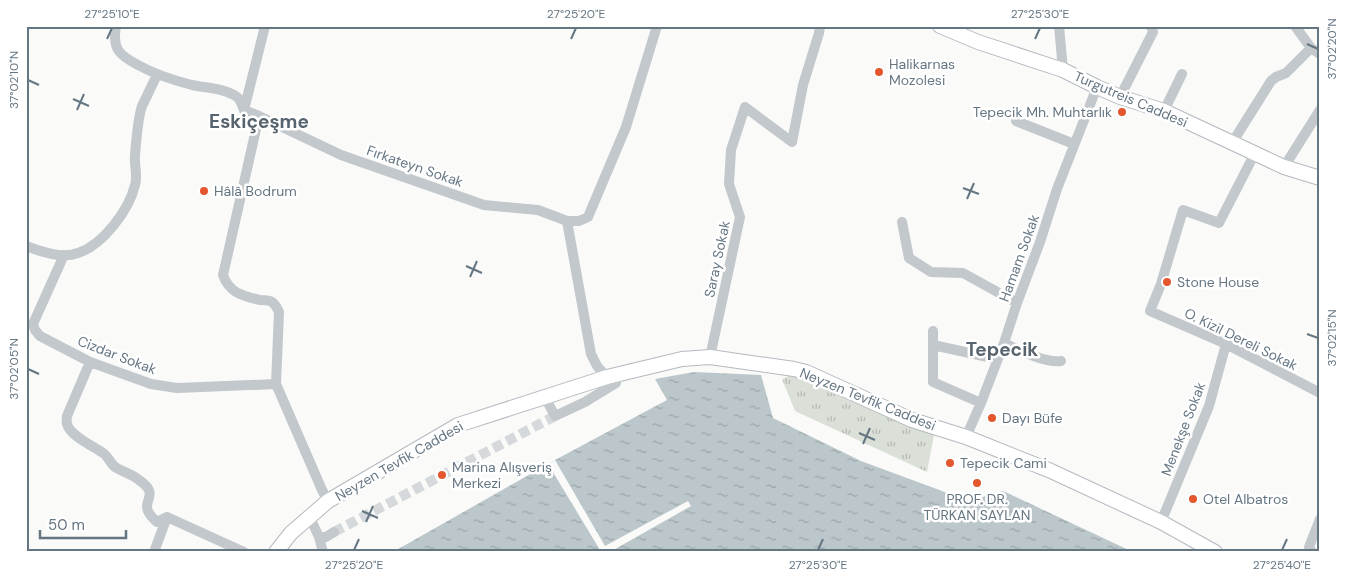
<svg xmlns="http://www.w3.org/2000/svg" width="1346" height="578" font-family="'DM Sans',sans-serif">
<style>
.grass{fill:url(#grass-tufts)}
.water{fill:url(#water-ripples)}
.pier{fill:#fafaf8}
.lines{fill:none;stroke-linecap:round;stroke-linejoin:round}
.street-tunnel{stroke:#d5d9db;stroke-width:10;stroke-dasharray:10 5;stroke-linecap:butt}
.secondary-casing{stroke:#b3babf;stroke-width:16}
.street{stroke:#c3c8cc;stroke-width:10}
.secondary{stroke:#fff;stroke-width:14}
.ticks{fill:none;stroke:#657683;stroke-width:2}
.poi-dot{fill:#e4572e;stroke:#fff;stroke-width:2}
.labels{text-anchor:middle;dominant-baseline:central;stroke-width:5;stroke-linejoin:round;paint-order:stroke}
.poi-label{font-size:14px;fill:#657683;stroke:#fff;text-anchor:start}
.street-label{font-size:14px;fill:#657683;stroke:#fff}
.district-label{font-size:19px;font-weight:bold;fill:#57646e;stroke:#fff}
.neatline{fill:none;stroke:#657683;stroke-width:2}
.ticks-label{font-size:12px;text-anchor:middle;fill:#657683}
</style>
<defs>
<pattern id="grass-tufts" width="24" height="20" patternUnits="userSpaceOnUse" patternTransform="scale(1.25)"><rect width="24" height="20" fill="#dadfd7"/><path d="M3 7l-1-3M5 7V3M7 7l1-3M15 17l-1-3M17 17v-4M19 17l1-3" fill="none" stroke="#b4b9b4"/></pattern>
<pattern id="water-ripples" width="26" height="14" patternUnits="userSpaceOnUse" patternTransform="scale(1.25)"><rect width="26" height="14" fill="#bbc7cb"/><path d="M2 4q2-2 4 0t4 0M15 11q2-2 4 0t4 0" fill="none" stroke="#9ca6aa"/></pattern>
</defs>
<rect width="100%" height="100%" fill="#fafaf8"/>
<!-- grass -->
<path class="grass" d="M791,375L934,435L927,472L795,411L782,379Z"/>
<!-- water -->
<path class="water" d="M694,372L761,375L773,418L861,461L969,501L1003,491L1133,552H393L555,460L667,400L655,379Z"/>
<!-- pier -->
<path class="pier" d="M555,460L605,546L688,501L691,506L610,552H598L600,550L548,464Z"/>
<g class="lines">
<!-- street-tunnel -->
<path class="street-tunnel" d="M334,532L555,416"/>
<defs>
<path id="secondary" d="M940,26L978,42L1063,70L1097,87L1120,97L1164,111L1284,167L1320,178
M276,552L291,533L328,501L458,425L607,377L682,359L710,357L794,369L806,372L912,420L966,437L1051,471L1161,522L1215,552"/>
</defs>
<!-- secondary casing -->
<use href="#secondary" class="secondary-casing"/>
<!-- street -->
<path class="street" d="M116,26C112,49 119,55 138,65C156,75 172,80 192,85C206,88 224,88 237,97C240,99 242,105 244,110
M265,26L244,110L259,116L223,275C229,293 243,296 260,300C264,300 269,300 272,302C276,305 277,308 279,312L276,384L322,490L328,501
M1059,26L1063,70
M1295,26L1311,48L1320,54
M1120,97L1153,32L1151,26
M1164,111L1182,74
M259,116L341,155L484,205L538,210L567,221
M1016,121L1074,144
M1232,143L1271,81L1276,77L1286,73L1311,48
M1255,153L1219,223L1183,210L1161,284L1150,311L1226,344L1320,393
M1284,167L1320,110
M902,222L909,258L931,272L963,273L1017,303
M26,246C42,252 62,259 78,253C103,245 129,210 135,185C138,176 134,165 135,155C136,142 138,118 142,106C147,96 152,85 157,75
M64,255L33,324L35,330L40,336L90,362L151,384L177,388L276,384
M933,331V382L981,403
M1004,343C1019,350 1044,363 1061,361
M933,345L997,359
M710,357L740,217L729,184L731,150L745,107L792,142L803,85L819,33L820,26
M90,362L67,416C67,419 66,421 67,424C70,436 93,446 103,453C108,456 110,463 115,467C123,472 132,474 139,480C161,495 141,500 149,513C151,517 154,519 157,522L167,517
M607,377L597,366L591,354L567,221H579L588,217L626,127L657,26
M547,401L555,416L585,402L616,383
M966,437L981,403L1004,343L1017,303L1040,242L1057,189L1097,87
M167,517L244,552
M312,522L319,537H326L334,532
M1161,522L1209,406L1226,344
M319,537L323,552
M154,552L167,517
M1312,552L1309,547L1320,519"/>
<!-- secondary -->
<use href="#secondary" class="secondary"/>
</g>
<!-- ticks -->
<path class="ticks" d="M107,39L112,28M571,39L576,28M1035,39L1040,28M1307,44L1318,49M28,80L39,85M73,99L89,106M77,110L84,94M963,188L979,194M967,199L974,183M466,266L482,273M470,277L477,261M1307,334L1318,338M28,369L39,374M859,433L875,440M863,444L870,428M362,511L378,518M366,522L373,506M354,550L359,539M818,550L823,539M1282,550L1287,539"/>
<!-- markers -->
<g class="poi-dot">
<circle cx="879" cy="72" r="5"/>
<circle cx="1122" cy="112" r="5"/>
<circle cx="204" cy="191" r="5"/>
<circle cx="1167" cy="282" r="5"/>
<circle cx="992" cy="418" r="5"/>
<circle cx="950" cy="463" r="5"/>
<circle cx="442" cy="475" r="5"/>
<circle cx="977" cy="483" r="5"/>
<circle cx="1193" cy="499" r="5"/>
</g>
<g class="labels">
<!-- poi labels -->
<g class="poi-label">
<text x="889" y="64">Halikarnas<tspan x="889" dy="16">Mozolesi</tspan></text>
<text x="1112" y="112" text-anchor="end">Tepecik Mh. Muhtarlık</text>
<text x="214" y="191">Hâlâ Bodrum</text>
<text x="1177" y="282">Stone House</text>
<text x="1002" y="418">Dayı Büfe</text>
<text x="960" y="463">Tepecik Cami</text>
<text x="452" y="467">Marina Alışveriş<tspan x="452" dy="16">Merkezi</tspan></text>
<text x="977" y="499" text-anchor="middle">PROF. DR.<tspan x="977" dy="16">TÜRKAN SAYLAN</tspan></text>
<text x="1203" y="499">Otel Albatros</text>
</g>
<!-- street labels -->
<g class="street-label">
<text transform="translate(1131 99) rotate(23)">Turgutreis Caddesi</text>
<text transform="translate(415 166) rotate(19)">Fırkateyn Sokak</text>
<text transform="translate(1019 258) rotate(-70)">Hamam Sokak</text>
<text transform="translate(717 259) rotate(-78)">Saray Sokak</text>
<text transform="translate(1241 339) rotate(26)">O. Kizil Dereli Sokak</text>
<text transform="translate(117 355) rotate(21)">Cizdar Sokak</text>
<text transform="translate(868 399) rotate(22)">Neyzen Tevfik Caddesi</text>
<text transform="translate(1183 429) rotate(-69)">Menekşe Sokak</text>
<text transform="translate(399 461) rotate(-30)">Neyzen Tevfik Caddesi</text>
</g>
<!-- district labels -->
<g class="district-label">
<text x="259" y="121">Eskiçeşme</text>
<text x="1002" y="349">Tepecik</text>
</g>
</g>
<!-- border -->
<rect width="1346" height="578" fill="none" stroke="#ffffff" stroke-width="55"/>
<!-- scale -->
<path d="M40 530v8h86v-8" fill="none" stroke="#657683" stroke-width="2.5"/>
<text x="48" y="530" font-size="15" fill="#657683" stroke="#ffffff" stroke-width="4" paint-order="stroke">50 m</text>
<rect x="28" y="28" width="1290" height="522" class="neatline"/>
<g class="ticks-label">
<text x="112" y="18">27°25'10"E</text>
<text x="576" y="18">27°25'20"E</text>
<text x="1040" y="18">27°25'30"E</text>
<text transform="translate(1332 49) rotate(-90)" y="4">37°02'20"N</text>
<text transform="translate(14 80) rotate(-90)" y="4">37°02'10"N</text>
<text transform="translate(1332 338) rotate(-90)" y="4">37°02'15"N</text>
<text transform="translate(14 369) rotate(-90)" y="4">37°02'05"N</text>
<text x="354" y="569">27°25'20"E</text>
<text x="818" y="569">27°25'30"E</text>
<text x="1282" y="569">27°25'40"E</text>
</g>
</svg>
